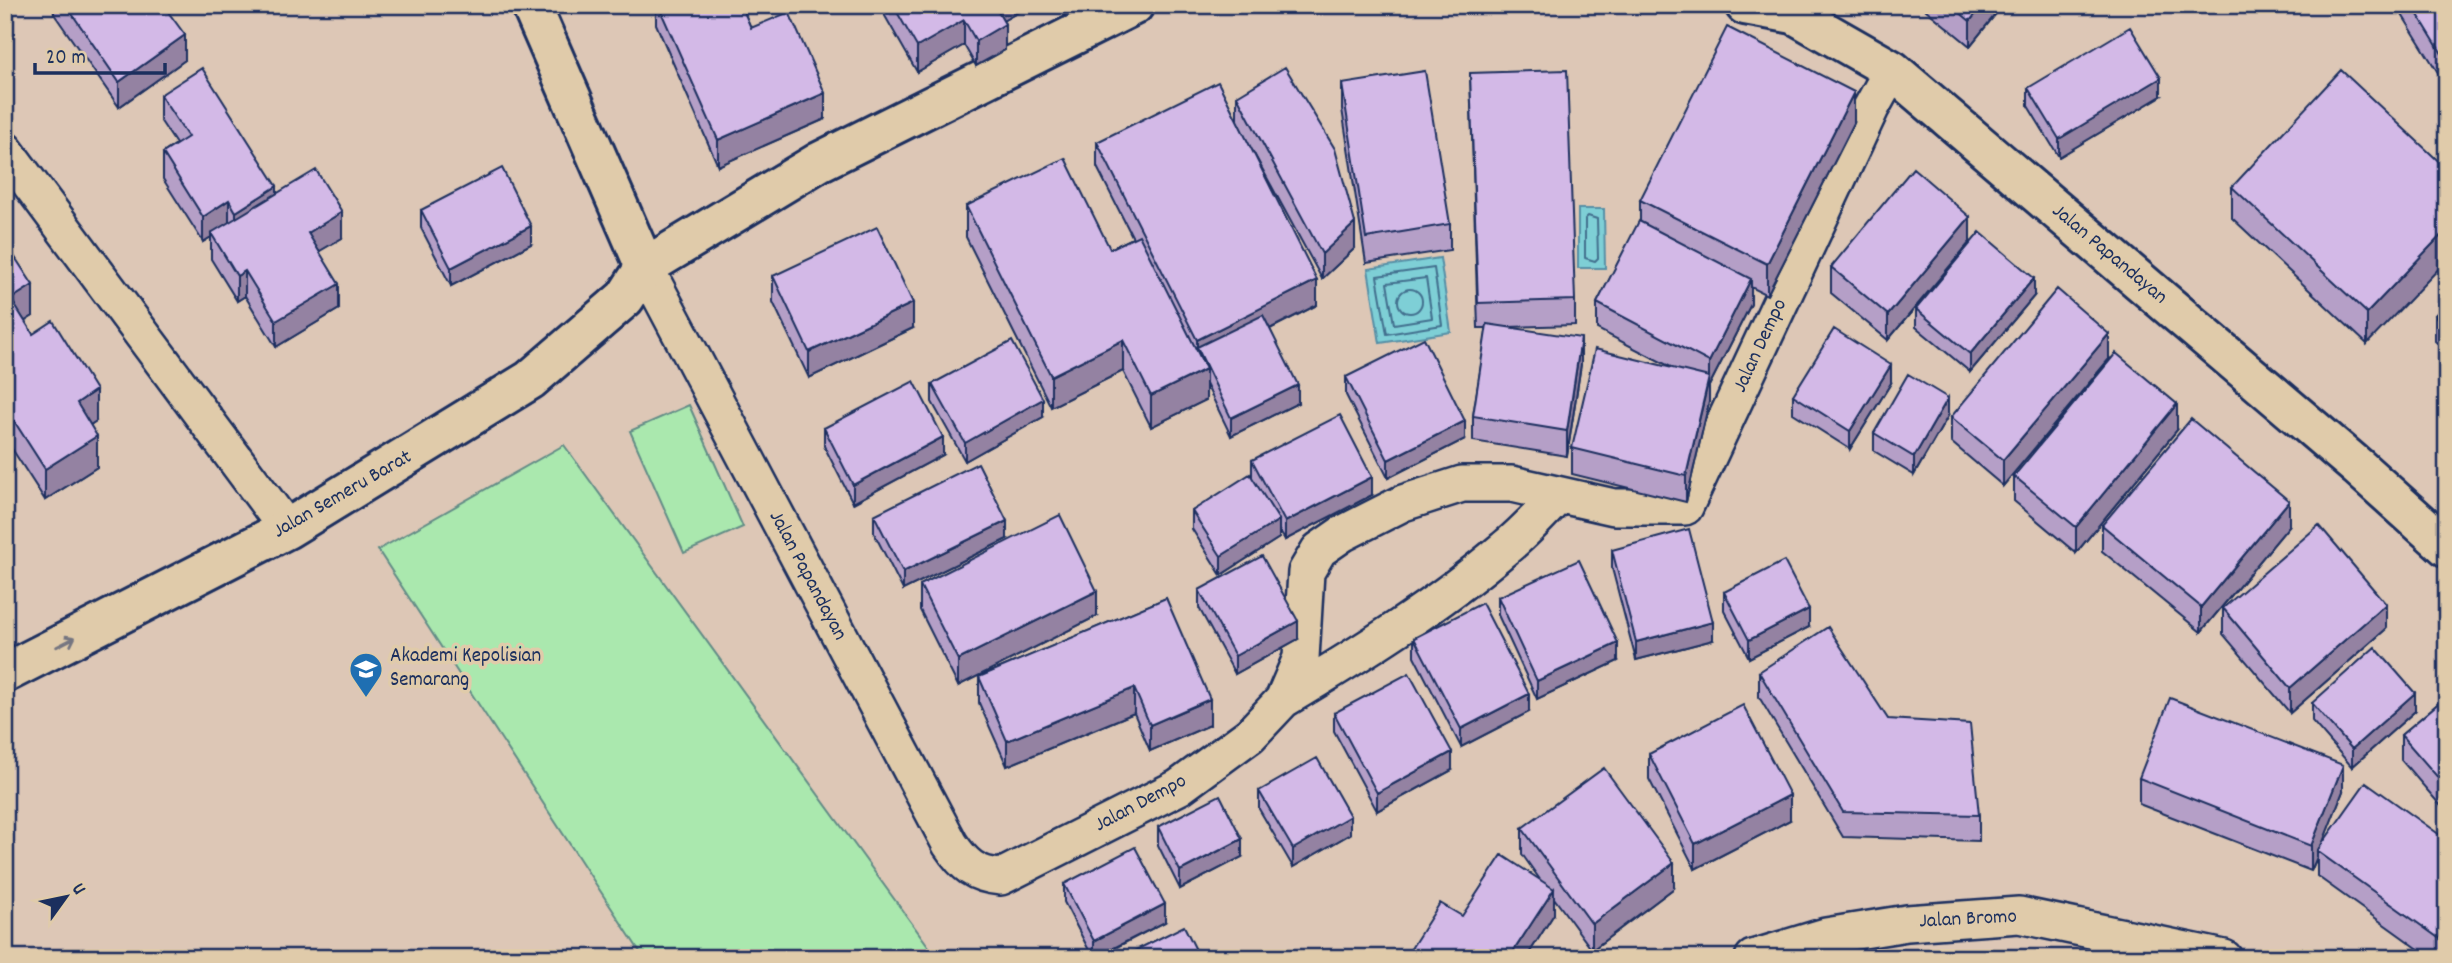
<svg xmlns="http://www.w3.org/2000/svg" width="2452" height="963" font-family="Dekko,sans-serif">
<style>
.green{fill:#aae8ae;stroke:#628c86;stroke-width:2}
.water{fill:#7ecfd6;stroke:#568fa6;stroke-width:2}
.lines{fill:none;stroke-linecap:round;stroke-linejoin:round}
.shore{stroke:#436f8e;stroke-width:2}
.minor-casing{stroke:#1b2f5e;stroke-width:40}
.tertiary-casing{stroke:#1b2f5e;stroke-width:44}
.secondary-casing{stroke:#1b2f5e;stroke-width:44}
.minor{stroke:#e0cbaa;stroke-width:35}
.tertiary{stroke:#e0cbaa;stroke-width:38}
.secondary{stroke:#e0cbaa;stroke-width:38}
.wall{fill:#b59fc7;stroke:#1b2f5e;stroke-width:2}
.shaded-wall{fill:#9482a2;stroke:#1b2f5e;stroke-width:2}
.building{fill:#d3b9e7;stroke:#1b2f5e;stroke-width:2}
.oneway{stroke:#747580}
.labels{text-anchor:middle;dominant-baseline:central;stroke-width:7;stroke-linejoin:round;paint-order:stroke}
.street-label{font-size:21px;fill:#1b2f5e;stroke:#e0cbaa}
.poi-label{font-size:21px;fill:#1b2f5e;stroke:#e0cbaa;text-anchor:start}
</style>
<rect width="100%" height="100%" fill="#ddc7b6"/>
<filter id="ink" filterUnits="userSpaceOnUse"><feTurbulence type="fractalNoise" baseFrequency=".0143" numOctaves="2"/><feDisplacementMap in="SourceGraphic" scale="14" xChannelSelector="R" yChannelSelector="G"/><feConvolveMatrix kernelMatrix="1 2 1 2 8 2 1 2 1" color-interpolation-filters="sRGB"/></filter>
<g filter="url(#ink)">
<!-- green -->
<path class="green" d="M689,405L743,527L684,553L630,431Z
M564,445L937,958H644L378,550Z"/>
<!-- water -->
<path class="water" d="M1578,209H1604L1605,268H1578Z
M1440,258L1451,332L1380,343L1368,269Z"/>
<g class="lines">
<!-- shore -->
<path class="shore" d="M1588,216L1597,219L1598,258L1595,261L1585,258V219Z
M1434,268L1442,325L1387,334L1377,276Z
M1426,278L1432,318L1394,324L1387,283Z
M1398 301a12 12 0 1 1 24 0a12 12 0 1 1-24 0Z"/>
<defs>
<path id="minor" d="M5,150L287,529
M645,267L950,844C964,865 975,875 1001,877L1179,787L1250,735L1283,700L1301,658L1306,572L1319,550L1342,534L1403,503L1462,484H1512L1614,507H1685L1871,108L1892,70
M1283,700C1360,654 1437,606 1505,548C1525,532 1542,513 1559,495
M1753,958L1826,936L1907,923L2019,915L2224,958"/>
<path id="tertiary" d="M5,673L287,529L530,380L625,298L645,267"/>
<path id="secondary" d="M531,5L645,267L819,162L1134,5
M1745,5L1794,14L1892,70L2358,467L2447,547"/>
</defs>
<!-- minor casing -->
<use href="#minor" class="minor-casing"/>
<!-- tertiary casing -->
<use href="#tertiary" class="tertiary-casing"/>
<!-- secondary casing -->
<use href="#secondary" class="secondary-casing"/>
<!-- minor -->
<use href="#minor" class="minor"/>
<!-- tertiary -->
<use href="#tertiary" class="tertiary"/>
<!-- secondary -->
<use href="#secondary" class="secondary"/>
</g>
<!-- wall -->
<path class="wall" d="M54,5H163L185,60L119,107L54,14Z
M656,5H741L751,28L825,119L718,166L656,24Z
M885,5H1022V10L1002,21L1005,50L976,66L964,45L917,72L885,16Z
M1059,5H1087L1065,17Z
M1920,5H2003L1970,46Z
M2396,5H2447V87Z
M1470,73L1575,300V325L1508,327L1581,364L1567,456L1473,441V416L1487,328H1478Z
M1342,84L1450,224V250L1366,263L1342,109Z
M2028,88L2161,96L2059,157L2028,106Z
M160,95L277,193L342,238L319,251L339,309L276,347L245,296L237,301L211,259V237L203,242L163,179V153L176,144L160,120Z
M1237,96L1355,248L1322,279L1252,150L1317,305L1270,329L1298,403L1231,436L1206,384V400L1151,427L1123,371L1051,407L966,237V206L1110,249L1133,238L1097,167V142L1237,119Z
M1854,123L1767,295L1751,287V304L1709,386V402L1686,502L1572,474V448L1671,367L1597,329V303L1640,221V200Z
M2447,169L2367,344L2232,218V187Z
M421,210L531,244L451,286L421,228Z
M5,242L33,316L25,321L33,334L96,421L90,425L97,467L45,500L5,438Z
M1970,242L1888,340L1831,293V267Z
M773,276L913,328L809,378L773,302Z
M2034,296L1970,372L1916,327V309Z
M2447,303V352L2435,341V315Z
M2109,359L2003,486L1951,442V417Z
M1346,377L1465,439L1388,478L1346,395Z
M1891,383L1850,449L1793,413V395Z
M932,384L1043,417L965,461L932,402Z
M1948,416L1914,475L1874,451V433Z
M824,428L943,455L853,503L824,446Z
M2177,430L2076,553L2014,501V476Z
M1252,460L1372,495L1285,540L1279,530V538L1221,575L1192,529V511L1252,477Z
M874,515L1007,539L903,590L874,533Z
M2102,525L2289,526L2201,632L2102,551Z
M1612,550L1713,640L1636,660L1612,568Z
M920,585L1097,616L958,686L920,610Z
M1199,590L1298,639L1235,674L1199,608Z
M1724,592L1809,627L1749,658L1724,610Z
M1498,597L1618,661L1537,699L1498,615Z
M1166,598L1210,725L1150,751L1134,713L1007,766L979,703V677Z
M2223,608L2386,629L2290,713L2223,634Z
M1414,638L1529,712L1461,747L1414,656Z
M1759,672L1888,719L1979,815V841L1843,837L1759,697Z
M2447,696V813L2401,760V735Z
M2312,703L2415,711L2352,767L2312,721Z
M1334,713L1452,770L1377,811L1334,731Z
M1649,754L1790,820L1695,869L1649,779Z
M2139,778L2343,791L2322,844L2447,840V958H2431L2317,876V857L2311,871L2139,804Z
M1259,791L1350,834L1293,867L1259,809Z
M1158,827L1242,857L1180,889L1158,845Z
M1522,828L1674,888L1592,950L1554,898V914L1526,958H1405L1462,916L1541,881L1522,854Z
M1064,884L1165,922L1096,958H1093L1064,902Z"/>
<!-- shaded-wall -->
<path class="shaded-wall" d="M992,5H1022V10L992,27Z
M1065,5H1087L1065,17Z
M1983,5H2003L1970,46V21Z
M964,20V45L917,72V47Z
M1005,24V50L976,66V41Z
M185,35V60L119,107V82Z
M2161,78V96L2059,157V139Z
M1854,92V123L1767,295V264Z
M825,93V119L718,166V140Z
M277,186V211L236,237V212Z
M229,200V226L211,233V237L203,242V217Z
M342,212V238L308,258V233Z
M1970,217V242L1888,340V315Z
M1355,223V248L1322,279V254Z
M531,226V244L451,286V268Z
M2447,229V260L2367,344V313Z
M245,271V296L237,301V276Z
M2034,278V296L1970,372V354Z
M1751,279V304L1709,386V402L1686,502V476L1709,379V362Z
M1317,280V305L1204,362L1197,347V340Z
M339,284V309L276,347V321Z
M33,285V316L11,330V299Z
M913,303V328L809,378V352Z
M2109,334V359L2003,486V460Z
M1581,338V364L1567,456V431Z
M1123,340V371L1051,407V376Z
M1891,365V383L1850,449V431Z
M1206,369V400L1151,427V396Z
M1298,385V403L1231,436V418Z
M96,390V421L77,434V403Z
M1948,398V416L1914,475V457Z
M1043,399V417L965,461V443Z
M2177,404V430L2076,553V527Z
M1465,421V439L1388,478V460Z
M97,436V467L45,500V469Z
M943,437V455L853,503V485Z
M1372,477V495L1285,540V522Z
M2289,501V526L2201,632V607Z
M1279,520V538L1221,575V556Z
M1007,521V539L903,590V572Z
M1097,591V616L958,686V660Z
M2386,604V629L2290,713V688Z
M1809,609V627L1749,658V640Z
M1298,621V639L1235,674V656Z
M1713,622V640L1636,660V642Z
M1618,643V661L1537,699V681Z
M1134,688V713L1007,766V741Z
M2415,693V711L2352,767V749Z
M1529,694V712L1461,747V729Z
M1210,699V725L1150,751V725Z
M1452,752V770L1377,811V793Z
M2343,765V791L2319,852L2317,851V857L2311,871V846Z
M1790,795V820L1695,869V844Z
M1350,816V834L1293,867V849Z
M1242,839V857L1180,889V871Z
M1674,863V888L1592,950V924Z
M1554,889V914L1526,958H1509Z
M1165,904V922L1094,958V941Z"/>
<!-- building -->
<path class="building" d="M66,5H163L185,35L119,82Z
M658,5H741L751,28L789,12L825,93L718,140Z
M893,5H994L1005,24L976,41L964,20L917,47Z
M1951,5H1983L1970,21Z
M2412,5H2447V62Z
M1727,27L1854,92L1767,264L1640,200Z
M2130,27L2161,78L2059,139L2028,88Z
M1285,67L1335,149L1355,223L1322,254L1237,96Z
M202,68L277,186L236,212L229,200L203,217L163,153L188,137L160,95Z
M1567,70L1575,300L1478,303L1470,73Z
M2341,70L2447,169V229L2367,313L2232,187Z
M1425,71L1450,224L1366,238L1342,84Z
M1218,82L1317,280L1197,340L1097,142Z
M1065,158L1110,249L1139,235L1206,369L1151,396L1123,340L1051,376L966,206Z
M502,168L531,226L451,268L421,210Z
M1913,168L1970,217L1888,315L1831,267Z
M316,170L342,212L308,233L339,284L276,321L245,271L237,276L211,233Z
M1639,221L1751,279L1709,362L1597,303Z
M877,227L913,303L809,352L773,276Z
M1980,232L2034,278L1970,354L1916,309Z
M5,242L33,285L11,299L33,334L53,321L96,390L77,403L97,436L45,469L5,407Z
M2057,289L2109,334L2003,460L1951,417Z
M2447,303V327L2435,315Z
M1263,315L1298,385L1231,418L1197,347Z
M1487,324L1581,338L1567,431L1473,416Z
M1834,329L1891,365L1850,431L1793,395Z
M1424,338L1465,421L1388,460L1346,377Z
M1012,341L1043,399L965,443L932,384Z
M1595,349L1709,377L1686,476L1572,448Z
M2116,353L2177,404L2076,527L2014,476Z
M1908,374L1948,398L1914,457L1874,433Z
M914,381L943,437L853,485L824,428Z
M1340,415L1372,477L1285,522L1252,460Z
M2191,419L2289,501L2201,607L2102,525Z
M978,463L1007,521L903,572L874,515Z
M1250,474L1279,520L1221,556L1192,511Z
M1060,515L1097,591L958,660L920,585Z
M2319,525L2386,604L2290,688L2223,608Z
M1689,529L1713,622L1636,642L1612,550Z
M1262,556L1298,621L1235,656L1199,590Z
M1579,560L1618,643L1537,681L1498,597Z
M1784,561L1809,609L1749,640L1724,592Z
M1166,598L1210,699L1150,725L1134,688L1007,741L979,677Z
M1482,603L1529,694L1461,729L1414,638Z
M1828,627L1888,719L1970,724L1979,815L1843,812L1759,672Z
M2375,647L2415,693L2352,749L2312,703Z
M1409,673L1452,752L1377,793L1334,713Z
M2447,696V788L2401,735Z
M2170,698L2343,765L2311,846L2139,778Z
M1743,705L1790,795L1695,844L1649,754Z
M1317,758L1350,816L1293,849L1259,791Z
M1604,768L1674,863L1592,924L1522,828Z
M2366,782L2447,840V944L2317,851Z
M1220,795L1242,839L1180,871L1158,827Z
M1135,847L1165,904L1094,941L1064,884Z
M1502,855L1554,889L1509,958H1405L1440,903L1462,916Z
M1184,926L1200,958H1120Z"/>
<!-- one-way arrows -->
<defs><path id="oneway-shaft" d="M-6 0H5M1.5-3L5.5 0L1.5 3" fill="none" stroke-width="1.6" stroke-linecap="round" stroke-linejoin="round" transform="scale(1.75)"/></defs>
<use class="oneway" href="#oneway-shaft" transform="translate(66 642) rotate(-27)"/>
</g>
<!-- icons -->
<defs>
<symbol id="university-pin" viewBox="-11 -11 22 30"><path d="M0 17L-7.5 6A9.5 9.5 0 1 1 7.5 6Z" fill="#1f6fb2" stroke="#e0cbaa"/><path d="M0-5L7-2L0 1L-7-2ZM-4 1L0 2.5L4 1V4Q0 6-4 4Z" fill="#fff"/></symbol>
</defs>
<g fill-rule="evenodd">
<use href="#university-pin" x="347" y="650" width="38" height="52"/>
</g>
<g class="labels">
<!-- street labels -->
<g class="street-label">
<text transform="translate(2109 255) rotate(40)">Jalan Papandayan</text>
<text transform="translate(1761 346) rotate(-65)">Jalan Dempo</text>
<text transform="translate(343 495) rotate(-30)">Jalan Semeru Barat</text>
<text transform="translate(807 576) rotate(62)">Jalan Papandayan</text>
<text transform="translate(1141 804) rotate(-28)">Jalan Dempo</text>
<text transform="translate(1968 920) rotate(-3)">Jalan Bromo</text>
</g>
<!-- poi labels -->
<g class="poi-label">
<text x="390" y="657">Akademi Kepolisian<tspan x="390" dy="24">Semarang</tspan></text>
</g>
</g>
<!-- margin -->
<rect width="2452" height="963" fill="none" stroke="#e0cbaa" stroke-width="28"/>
<rect x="14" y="14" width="2424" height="935" fill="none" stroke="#1b2f5e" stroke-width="2.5" filter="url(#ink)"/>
<!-- north arrow -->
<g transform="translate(66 897) rotate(57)" stroke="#e0cbaa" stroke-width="5" paint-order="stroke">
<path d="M0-5L12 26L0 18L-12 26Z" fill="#1b2f5e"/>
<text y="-10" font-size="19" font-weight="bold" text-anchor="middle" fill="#1b2f5e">U</text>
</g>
<!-- scale -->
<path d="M35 63v10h130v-10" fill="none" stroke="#1b2f5e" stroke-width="3.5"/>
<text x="46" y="63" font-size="21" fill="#1b2f5e" stroke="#e0cbaa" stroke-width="5" paint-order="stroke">20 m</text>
</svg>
